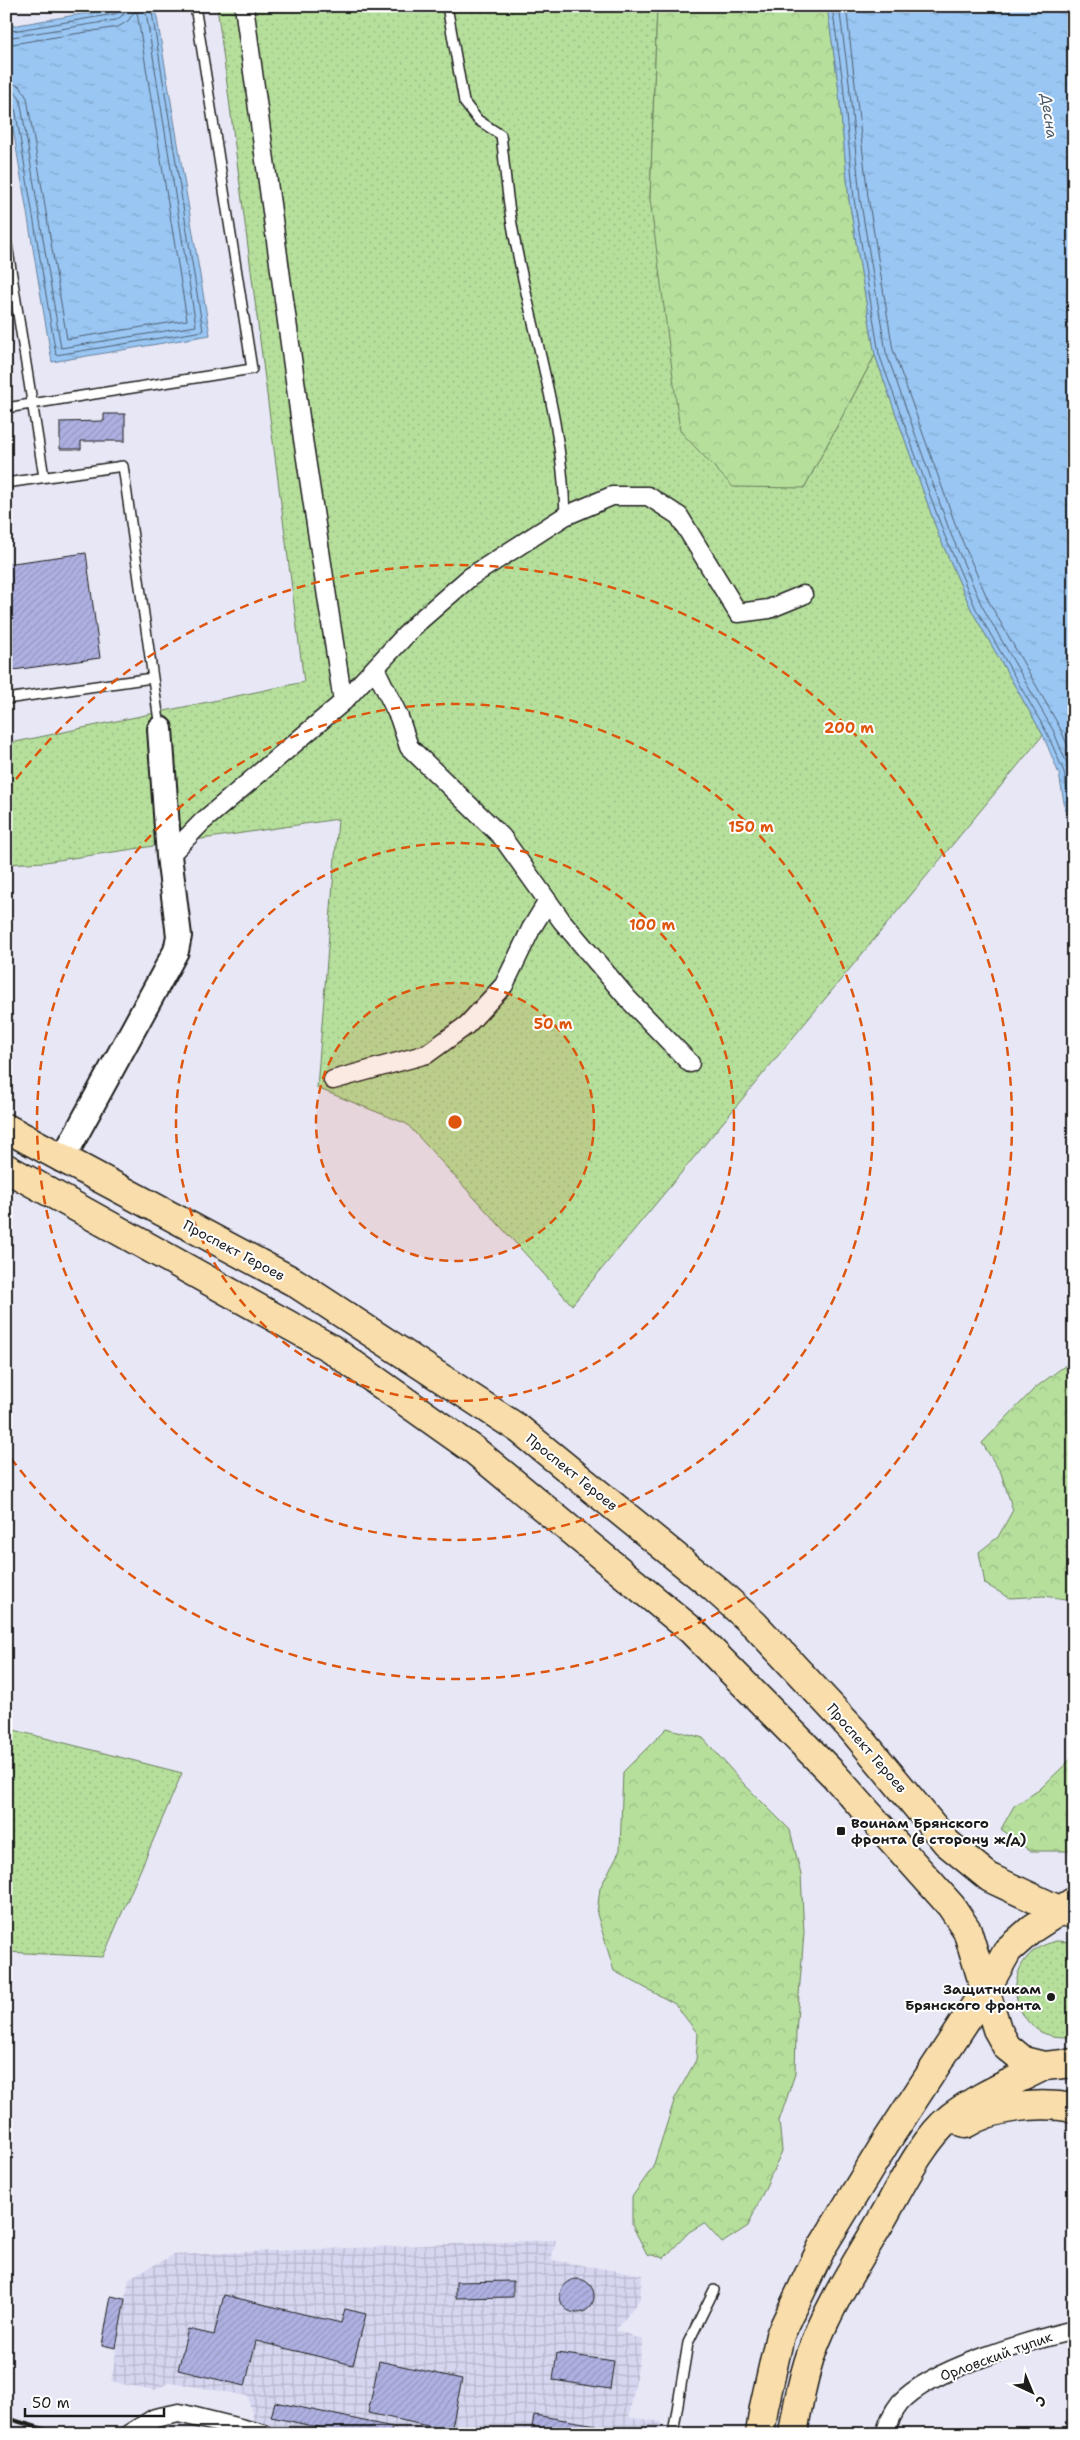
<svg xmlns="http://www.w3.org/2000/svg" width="1080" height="2440" font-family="'Shantell Sans',sans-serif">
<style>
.industrial{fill:url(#industrial-grid)}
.grass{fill:url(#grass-dots);stroke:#697e5c}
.forest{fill:url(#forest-crowns);stroke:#697e5c}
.water{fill:url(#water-ripples);stroke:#67829d}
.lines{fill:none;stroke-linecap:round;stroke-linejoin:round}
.shore{stroke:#4e6072;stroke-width:1}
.building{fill:url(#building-hatch);stroke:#1c1c1c}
.lane-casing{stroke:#1c1c1c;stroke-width:12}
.street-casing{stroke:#1c1c1c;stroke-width:21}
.secondary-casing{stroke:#1c1c1c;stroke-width:28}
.primary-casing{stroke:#1c1c1c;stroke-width:31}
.lane{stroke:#fff;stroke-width:9}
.street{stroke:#fff;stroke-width:18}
.secondary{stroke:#fff;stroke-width:24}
.primary{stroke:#f9deab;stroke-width:28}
.rail{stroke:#1c1c1c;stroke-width:4}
.ring{fill:none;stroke:#de560d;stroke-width:2.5;stroke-dasharray:9 6}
.poi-dot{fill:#1c1c1c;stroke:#fff;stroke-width:2}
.labels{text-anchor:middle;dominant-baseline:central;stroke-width:4;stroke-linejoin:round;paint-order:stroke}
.street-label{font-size:14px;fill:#1c1c1c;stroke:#fff}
.poi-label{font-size:14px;font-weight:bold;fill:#1c1c1c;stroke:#fff;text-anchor:start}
.water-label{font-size:15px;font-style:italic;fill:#485867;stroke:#fff}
.centre{fill:#de560d;stroke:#fff;stroke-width:2.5}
.ring-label{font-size:15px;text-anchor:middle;font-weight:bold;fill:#de560d;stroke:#fff;stroke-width:4;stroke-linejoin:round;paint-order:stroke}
</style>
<defs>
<pattern id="industrial-grid" width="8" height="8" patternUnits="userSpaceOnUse" patternTransform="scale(1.25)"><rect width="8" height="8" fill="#d6d6f0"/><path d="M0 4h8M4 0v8" fill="none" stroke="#b7b7cd"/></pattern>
<pattern id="grass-dots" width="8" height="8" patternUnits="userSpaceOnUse" patternTransform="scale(1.25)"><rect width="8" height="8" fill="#b6df9c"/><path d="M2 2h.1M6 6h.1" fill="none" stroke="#9cbf86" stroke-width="1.8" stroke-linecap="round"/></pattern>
<pattern id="forest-crowns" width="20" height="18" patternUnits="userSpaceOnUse" patternTransform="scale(1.25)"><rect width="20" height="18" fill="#b6df9c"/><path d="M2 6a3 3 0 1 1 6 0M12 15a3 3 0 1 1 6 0" fill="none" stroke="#9cbf86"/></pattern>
<pattern id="water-ripples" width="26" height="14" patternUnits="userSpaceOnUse" patternTransform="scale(1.25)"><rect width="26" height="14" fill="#99c6f3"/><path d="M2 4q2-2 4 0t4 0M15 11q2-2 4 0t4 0" fill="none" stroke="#83aad0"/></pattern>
<pattern id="building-hatch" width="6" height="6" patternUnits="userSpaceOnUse" patternTransform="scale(1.25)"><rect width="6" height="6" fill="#aeb0e1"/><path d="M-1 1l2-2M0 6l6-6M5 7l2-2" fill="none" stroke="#9597c0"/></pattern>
</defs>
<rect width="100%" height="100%" fill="#e7e7f6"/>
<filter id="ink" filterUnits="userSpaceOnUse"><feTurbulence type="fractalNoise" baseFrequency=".02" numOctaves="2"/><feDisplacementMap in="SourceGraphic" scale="10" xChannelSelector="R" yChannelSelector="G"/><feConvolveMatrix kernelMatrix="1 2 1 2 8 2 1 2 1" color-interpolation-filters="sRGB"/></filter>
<g filter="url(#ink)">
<!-- industrial -->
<path class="industrial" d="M556,2240L551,2260L642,2275L640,2299L616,2330L643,2340L629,2417L661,2422L658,2434H280L255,2427L248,2396L170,2382L155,2390L111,2382L129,2278L174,2255Z"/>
<!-- grass -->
<path class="grass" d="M217,6H657L650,199L804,488L875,355L939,536L972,611L1043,735L572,1305L407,1124L317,1088L338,819L45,862L6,864V744L304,682Z
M6,1728L182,1773L103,1957L6,1952Z
M1056,1941L1074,1942V2036L1072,2037C1061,2037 1051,2037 1041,2032C1010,2015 1006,1968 1038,1948C1043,1945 1050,1943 1056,1941Z"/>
<!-- forest -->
<path class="forest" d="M657,6H827L838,83L849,200L875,355L804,488L733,487L680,431L650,199Z
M1074,1359V1600L1043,1596L1010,1598L985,1584L979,1552L998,1537L1013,1510L1001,1473L982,1443L1035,1388Z
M667,1728L703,1738L743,1783L790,1830L801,1875L804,1933L796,2032L795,2074L779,2121L782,2151L748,2226L722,2243L704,2223L689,2232L664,2258L647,2254L632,2225V2197L653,2167L675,2098L696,2060L698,2034L675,2004L614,1971L597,1914L600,1888L620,1850L623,1772Z
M1074,1756V1851H1030L1001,1829L1014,1806L1039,1790Z"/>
<!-- water -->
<path class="water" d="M128,6H155L210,335L52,362L6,87V27Z
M827,6H1074V859L1059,774L1043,735L972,611L939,536L875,355L849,200L838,83Z"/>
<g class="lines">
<!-- shore -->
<path class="shore" d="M832,6L843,83L854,199L879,354L944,534L976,609L1047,733L1064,772L1074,834
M839,6L849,82L860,198L886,352L950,532L982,606L1053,730L1070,771L1074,794
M846,6L868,197L893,350L957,529L989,602L1059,726L1074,760
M6,32L115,14L119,11L120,6
M6,38L116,20L123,15L126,6
M6,45L118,27L128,21L134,12H137L187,320L67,339L27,98L20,86L6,82
M6,90L15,92L20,99L61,348L196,326L145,6
M6,96L11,97L14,101L56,355L203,331L151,6"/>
</g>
<!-- building -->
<path class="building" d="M104,414H125V441H81V449H60V422L104,421Z
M86,553L100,658L6,671V564Z
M560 2296a17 17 0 1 1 34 0a17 17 0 1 1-34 0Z
M513,2281V2297L456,2298V2282Z
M224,2295L341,2323L345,2309L366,2314L353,2365L256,2341L245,2386L178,2370L188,2329L214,2335Z
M111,2296L125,2299L116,2348L102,2345Z
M557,2353L614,2361L610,2389L553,2380Z
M379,2361L462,2379L451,2431L368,2413Z
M275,2402L392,2427L391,2434H325L326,2429L271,2417Z
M534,2415L597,2425V2434H531Z"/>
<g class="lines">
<defs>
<path id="lane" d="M447,6L464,102L478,120L501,135C505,167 507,199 513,230C530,326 563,418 565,516
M6,238L44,477
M6,408L252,369L195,6
M6,483L123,466L160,728
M6,699L152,678
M673,2434L688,2343L714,2290"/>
<path id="street" d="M244,6L303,439L343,702
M375,668L399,717L409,747L502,837L562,921L628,999L690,1063
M169,856L202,822L343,702L417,623L470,577L565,516L612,496H648L679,516L738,613L769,609L803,595
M333,1080L427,1054L467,1025L504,985L531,929L548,901
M129,2434L155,2418L179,2413L264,2434
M885,2434C889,2422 892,2413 900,2403C930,2369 1029,2341 1074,2330"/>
<path id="secondary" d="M62,1160L176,951L179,936L169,856L160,729"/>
<path id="primary" d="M6,1128L294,1282L519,1429L713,1587L755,1625L853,1730L947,1843L990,1878L1061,1911L1074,1914
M6,1168L330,1348L474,1450L691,1630L833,1774L951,1906L967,1930L997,2029L1007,2047L1024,2061L1044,2066L1074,2063
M965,2124C994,2106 1040,2102 1074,2108
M760,2434L764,2407L780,2335L822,2247L886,2142L986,1989L1008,1950L1033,1928L1073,1902
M793,2434C798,2403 804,2370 816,2341C833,2299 858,2261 881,2221C899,2190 922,2140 951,2117C978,2096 1013,2082 1044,2066"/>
</defs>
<!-- lane casing -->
<use href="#lane" class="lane-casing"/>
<!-- street casing -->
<use href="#street" class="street-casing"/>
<!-- secondary casing -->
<use href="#secondary" class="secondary-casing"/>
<!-- primary casing -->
<use href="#primary" class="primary-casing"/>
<!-- lane -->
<use href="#lane" class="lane"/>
<!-- street -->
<use href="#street" class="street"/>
<!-- secondary -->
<use href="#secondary" class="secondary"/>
<!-- primary -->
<use href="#primary" class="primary"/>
<!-- rail -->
<path class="rail" d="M6,2418L61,2434"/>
</g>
</g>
<!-- distance rings -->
<circle cx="455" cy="1122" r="139" fill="#de560d" fill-opacity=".12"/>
<g class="ring">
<circle cx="455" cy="1122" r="139"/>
<circle cx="455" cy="1122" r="279"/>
<circle cx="455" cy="1122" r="418"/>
<path d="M7 791A557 557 0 1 1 7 1453"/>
</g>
<!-- markers -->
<g class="poi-dot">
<rect x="836" y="1826" width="10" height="10" rx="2.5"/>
<circle cx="1051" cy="1997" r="5"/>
</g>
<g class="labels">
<!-- street labels -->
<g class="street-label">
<text transform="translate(234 1250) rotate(28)">Проспект Героев</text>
<text transform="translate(572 1472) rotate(39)">Проспект Героев</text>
<text transform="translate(867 1748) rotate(49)">Проспект Героев</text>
<text transform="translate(996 2356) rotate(-20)">Орловский тупик</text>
</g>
<!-- poi labels -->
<g class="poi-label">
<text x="851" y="1823">Воинам Брянского<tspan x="851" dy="16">фронта (в сторону ж/д)</tspan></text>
<text x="1041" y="1989" text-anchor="end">Защитникам<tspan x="1041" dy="16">Брянского фронта</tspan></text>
</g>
<!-- water labels -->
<g class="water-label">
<text transform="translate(1049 116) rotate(82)">Десна</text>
</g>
</g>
<circle cx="455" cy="1122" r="8" class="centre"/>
<g class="ring-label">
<text x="849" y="733">200 m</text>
<text x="751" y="832">150 m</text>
<text x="652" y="930">100 m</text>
<text x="553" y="1029">50 m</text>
</g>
<!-- margin -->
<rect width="1080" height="2440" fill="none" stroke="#fff" stroke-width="25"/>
<rect x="12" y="12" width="1055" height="2415" fill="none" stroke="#1c1c1c" stroke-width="2" filter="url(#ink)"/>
<!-- north arrow -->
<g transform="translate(1032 2392) rotate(136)" stroke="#ffffff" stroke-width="4" paint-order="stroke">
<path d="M0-4L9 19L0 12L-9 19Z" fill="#1c1c1c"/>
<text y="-8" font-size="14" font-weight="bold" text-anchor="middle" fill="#1c1c1c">С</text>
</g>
<!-- scale -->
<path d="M25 2408v8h139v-8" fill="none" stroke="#1c1c1c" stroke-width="2.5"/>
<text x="32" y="2408" font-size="15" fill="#1c1c1c" stroke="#ffffff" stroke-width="4" paint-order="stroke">50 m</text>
</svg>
